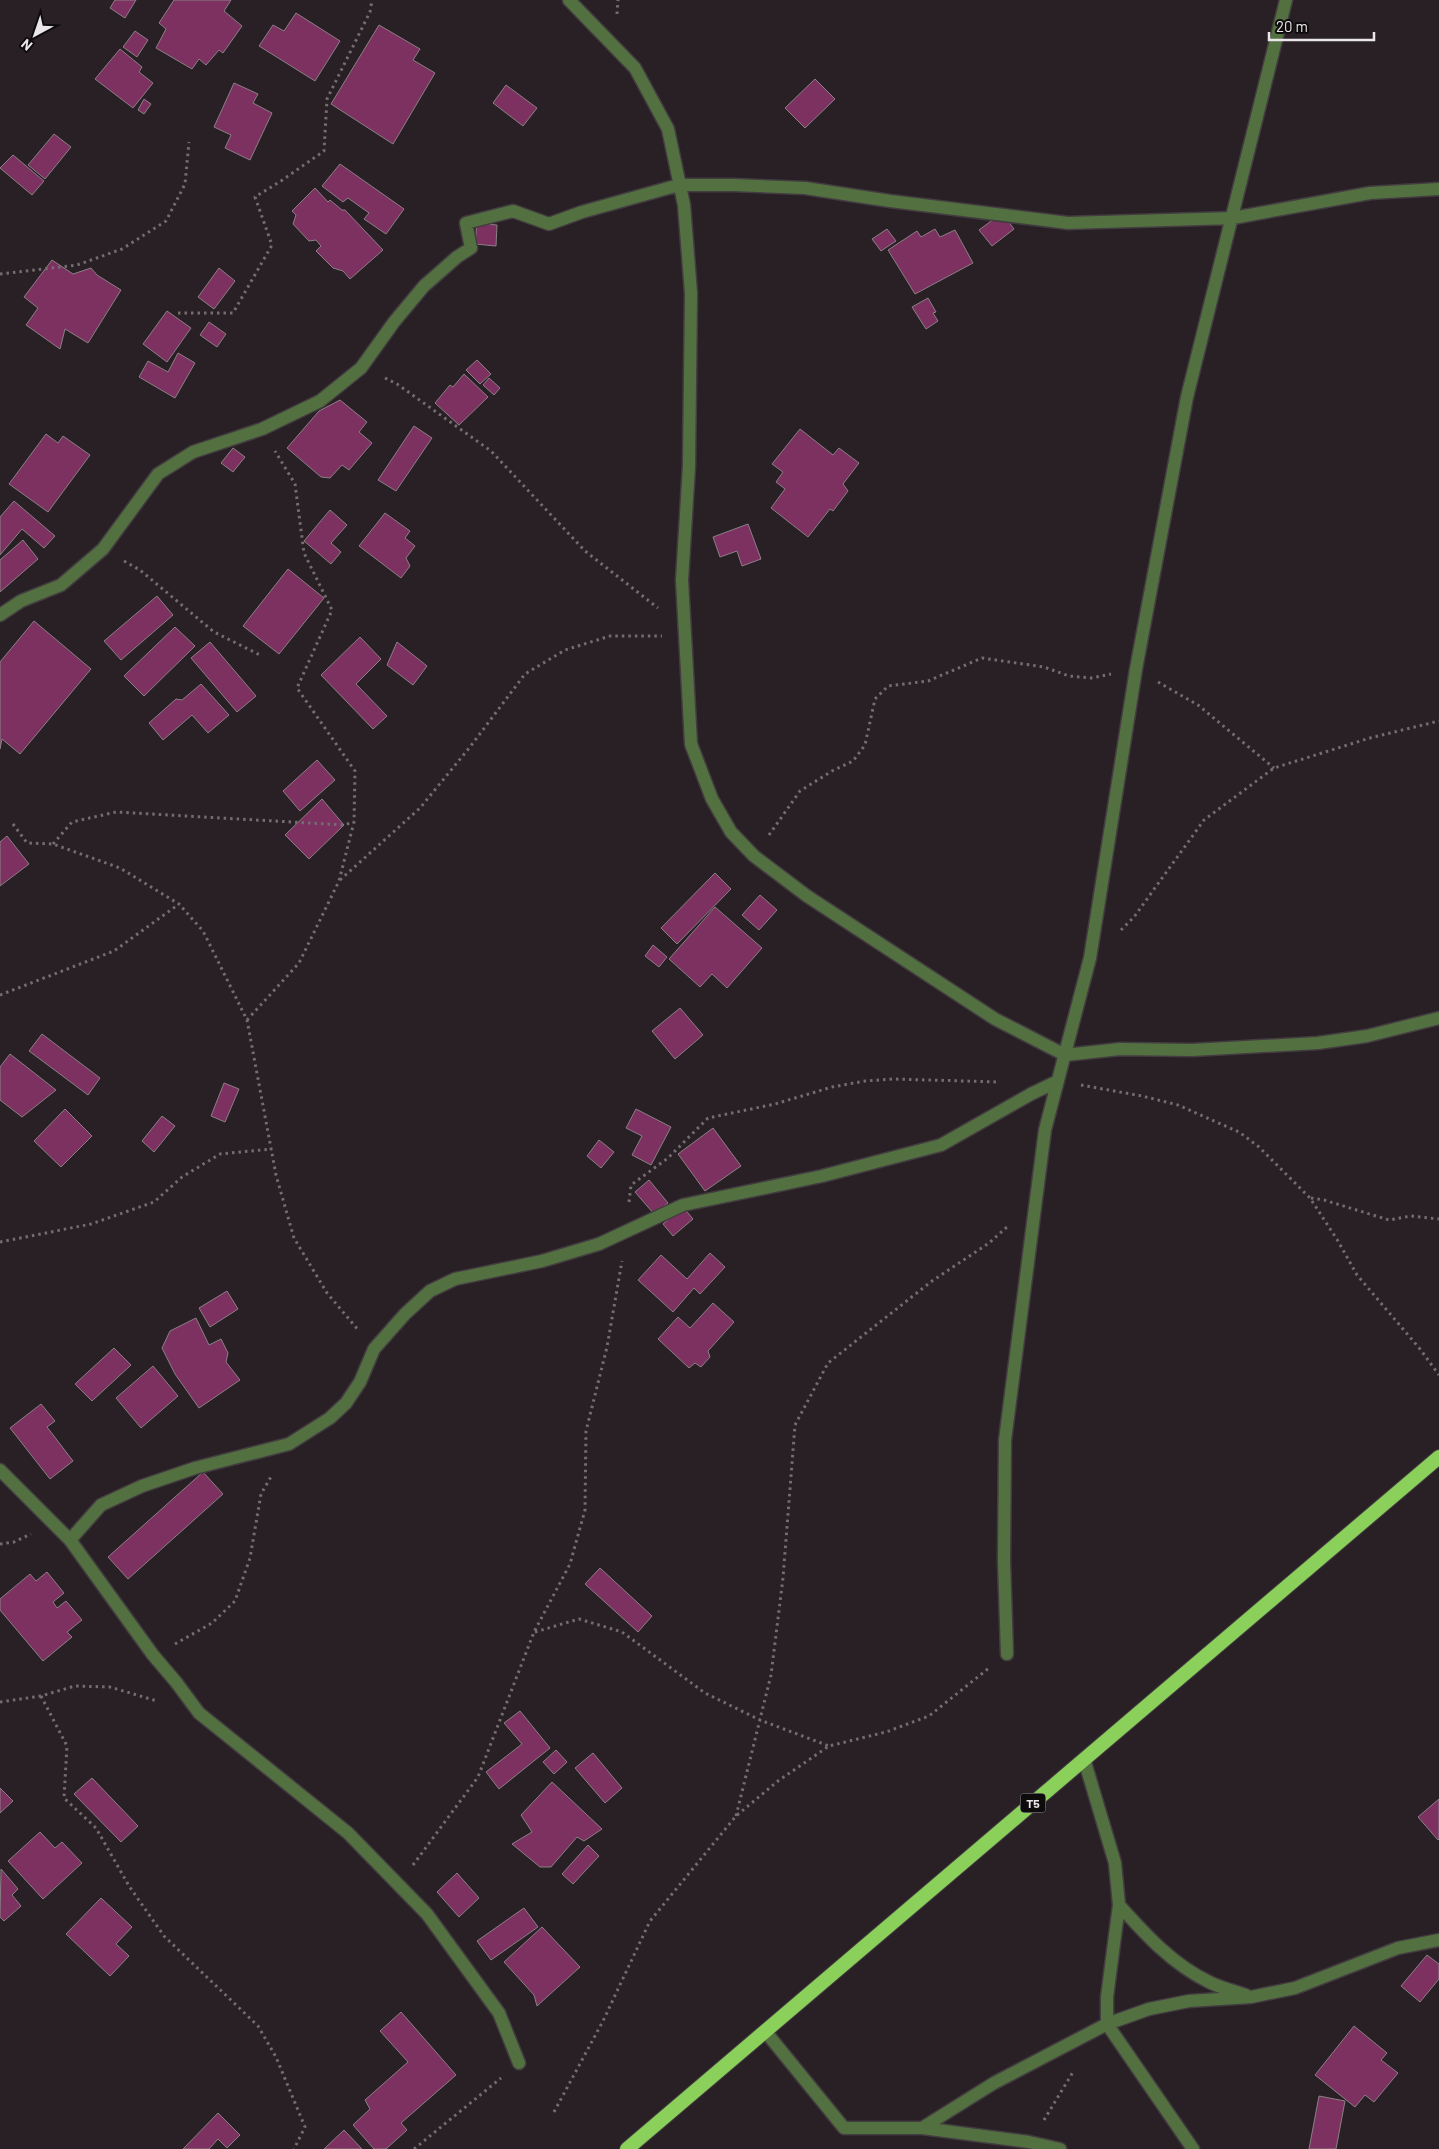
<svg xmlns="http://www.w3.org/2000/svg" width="1439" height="2149" font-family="Barlow,sans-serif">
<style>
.building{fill:#7d3161;stroke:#8a8085}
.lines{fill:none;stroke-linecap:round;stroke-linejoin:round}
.minor-casing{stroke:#433c40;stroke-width:15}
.trunk-casing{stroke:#433c40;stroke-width:16}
.path{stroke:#746d70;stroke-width:3;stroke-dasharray:2.5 4;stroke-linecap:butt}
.minor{stroke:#537140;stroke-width:12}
.trunk{stroke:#8bd05a;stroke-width:14}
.labels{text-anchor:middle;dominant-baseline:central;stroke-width:4;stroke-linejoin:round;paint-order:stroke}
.shield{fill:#0e0b0d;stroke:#a9a4a7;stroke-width:1}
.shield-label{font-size:12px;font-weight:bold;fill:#ebe6e9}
</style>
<rect width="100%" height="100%" fill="#282024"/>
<!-- building -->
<path class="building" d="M115,0H136L125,18L110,8Z
M174,0H231L224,11L242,26L223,53L219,50L206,65L199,59L192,69L156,48L166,29L159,23Z
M296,13L340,41L315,81L259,46L273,25L284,31Z
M379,25L420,49L413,60L435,73L393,144L331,104Z
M135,31L148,40L137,57L123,47Z
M120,49L142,67L139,72L153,83L133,108L95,79Z
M815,79L835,99L805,128L785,108Z
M234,83L258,94L253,103L272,113L250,160L225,148L231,135L214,127Z
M506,85L537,108L523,126L493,103Z
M144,99L151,104L144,114L138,110Z
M54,134L71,147L45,179L28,165Z
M13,155L44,181L32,195L0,168Z
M340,164L404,209L386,234L364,219L369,213L348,198L343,202L322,186Z
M315,188L328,202L330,200L342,210H345L383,250L350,279L343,271L333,268L316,251L321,246L316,240L309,241L293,224L296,215L292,211Z
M1002,213L1014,229L992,246L979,230Z
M477,223L497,225L496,246L475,244Z
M887,229L896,241L881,251L872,239Z
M935,229L940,237L955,230L973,263L915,294L888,250L917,231L921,237Z
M52,260L73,274L91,268L97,275L121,290L88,343L65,329L60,349L26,325L38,308L24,297Z
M219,268L235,281L214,309L198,297Z
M928,298L936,312L933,313L938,321L926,329L912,307Z
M167,311L191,328L167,362L143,344Z
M209,322L226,334L217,347L200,335Z
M178,353L195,363L175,398L139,377L148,361L168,372Z
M477,360L491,374L480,384L466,370Z
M464,374L488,397L459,425L435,403L450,385L453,387Z
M489,378L500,388L494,395L483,385Z
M340,400L367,422L359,432L372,443L349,470L342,465L330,478L321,477L287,448L319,411Z
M414,426L432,438L396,491L378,480Z
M800,429L833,455L839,448L859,463L843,484L848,491L833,511L830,509L808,537L771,508L785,489L776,482L783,472L772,464Z
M46,434L58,443L63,436L90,455L48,512L9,484Z
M233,448L245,457L233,472L221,463Z
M14,501L55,536L44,548L22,529L0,555V517Z
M330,510L347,525L331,543L341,552L331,564L304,541Z
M385,513L410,531L405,538L415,546L406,558L410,566L401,578L359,546Z
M748,524L761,559L742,566L737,551L720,557L713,537Z
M23,540L38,559L0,592V560Z
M288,569L324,598L279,654L243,626Z
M157,596L173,615L121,660L104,641Z
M34,621L91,669L20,754L2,739L0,749V662Z
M175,627L195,646L144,696L124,676Z
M360,637L381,659L356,684L387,716L373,729L321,675Z
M210,642L256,696L237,712L191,658Z
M397,642L427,666L413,685L387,665Z
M201,684L229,715L208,733L192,715L163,740L149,723L176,699L182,700Z
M317,760L335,780L300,811L283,791Z
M322,799L344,825L309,859L285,835Z
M7,836L29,864L0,886V842Z
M715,873L731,889L677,944L661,928Z
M760,895L777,910L759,930L742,915Z
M715,907L762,948L727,988L712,974L700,987L669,959Z
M653,945L667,957L659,967L645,956Z
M680,1008L703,1035L675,1059L652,1031Z
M42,1034L100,1078L88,1095L29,1051Z
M10,1054L56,1090L22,1117L0,1100V1067Z
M224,1083L239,1089L225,1122L211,1116Z
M65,1109L92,1136L61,1167L34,1141Z
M636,1109L671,1127L651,1165L632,1155L642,1136L626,1128Z
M162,1116L175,1126L154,1152L142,1141Z
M713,1128L741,1166L705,1191L678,1154Z
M599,1140L614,1152L601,1168L587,1156Z
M649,1180L668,1203L654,1214L635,1192Z
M683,1207L693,1219L673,1236L663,1224Z
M710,1253L725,1267L700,1294L694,1288L673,1312L638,1280L661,1255L687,1279Z
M227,1291L238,1309L210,1327L199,1308Z
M713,1303L734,1322L708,1351L710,1357L701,1367L695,1363L689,1368L658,1339L678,1317L690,1328Z
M196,1318L209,1345L221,1339L228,1353L226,1362L240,1380L199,1408L175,1374L162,1348L170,1331Z
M114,1348L131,1365L92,1401L75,1384Z
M153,1366L178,1396L141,1428L116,1398Z
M41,1404L55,1421L47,1427L73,1461L50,1479L10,1428Z
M203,1472L223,1494L128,1579L108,1557Z
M600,1568L652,1616L638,1632L585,1584Z
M47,1572L64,1593L53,1602L57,1608L66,1601L82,1620L67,1632L72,1637L43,1661L0,1610V1599L30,1574L36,1581Z
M520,1711L550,1748L499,1789L486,1772L522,1744L504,1723Z
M556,1750L567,1762L554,1774L543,1762Z
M593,1753L622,1788L605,1803L575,1768Z
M92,1778L138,1826L121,1842L74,1794Z
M552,1782L602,1829L584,1841L577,1837L551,1867H540L512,1844L532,1832L521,1815Z
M0,1788L13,1801L0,1813Z
M1439,1799V1839L1438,1840L1418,1817Z
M40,1832L55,1848L62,1842L82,1863L43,1899L8,1861Z
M588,1845L599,1856L573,1884L562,1874Z
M1,1869L18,1889L12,1895L21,1906L4,1921L0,1917Z
M457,1873L479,1898L459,1917L437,1892Z
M101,1898L132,1927L116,1944L129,1956L110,1976L66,1934Z
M524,1908L538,1927L491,1960L477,1941Z
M542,1927L580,1967L537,2006L534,1995L504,1962Z
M1427,1955L1439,1964V1979L1420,2002L1401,1986Z
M401,2012L456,2075L401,2123L407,2130L386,2149H374L353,2125L370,2109L365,2100L408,2062L380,2031Z
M1354,2026L1387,2053L1381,2060L1398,2073L1374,2102L1365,2095L1355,2107L1315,2075Z
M1319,2096L1345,2101L1336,2149H1309Z
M218,2113L240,2135L227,2148L218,2139L209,2149H183Z
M344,2130L362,2149H324Z"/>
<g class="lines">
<defs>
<path id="minor" d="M569,0L635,68L668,129L684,205L691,293L689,466L682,580L691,744L712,799L731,832L754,856L807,896L995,1019L1065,1055L1120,1049L1192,1050L1318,1043L1367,1036L1439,1018
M0,615L21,601L61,585L103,549L158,474L193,452L262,429L320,401L361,368L394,322L424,286L457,257L471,248L466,223L513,211L549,224L582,212L679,185H734L805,188L890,201L1068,223L1233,218L1370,193L1439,189
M0,1470L70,1540L153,1655L176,1682L199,1713L348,1833L427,1914L499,2013L519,2063
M70,1540L101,1505L142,1486L195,1468L289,1444L330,1418L346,1403L360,1382L374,1349L405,1314L430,1291L455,1279L542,1261L599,1244L683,1205L822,1176L941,1145L1031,1094L1058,1081
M1007,1654L1004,1561L1005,1440L1045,1130L1090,958L1136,669L1187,397L1286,0
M1084,1759L1115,1863L1119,1905L1107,1997V2024L1193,2149
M1119,1905C1146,1935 1172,1964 1209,1982C1221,1988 1234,1991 1246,1995
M765,2031L844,2128H922L1029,2142L1060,2149
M922,2128L994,2083L1107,2024L1149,2009L1189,2001L1251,1997L1295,1988L1398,1948L1439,1940"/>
<path id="trunk" d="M627,2149L1439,1457"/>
</defs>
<!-- minor casing -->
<use href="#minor" class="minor-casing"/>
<!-- trunk casing -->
<use href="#trunk" class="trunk-casing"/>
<!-- path -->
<path class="path" d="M617,14L618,0
M0,274L77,265L122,249L166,221L185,184L189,142
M178,313H233L272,245L255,197L281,181L324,151L327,99L370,12L372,0
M385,378L397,384L491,451L585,551L658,608
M124,561L140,570L214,632L260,655
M1158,682L1198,705L1274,768
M13,824L27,843L53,844L120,868L179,904L203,931L247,1020L276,1175L294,1238L327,1293L359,1331
M769,835L800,791L832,771L853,761L865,745L875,699L888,686L928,681L982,658L1044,667L1069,676L1091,678L1111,674
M53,844L72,822L116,812L344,825L354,822
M340,880L420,808L470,747L525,674L565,650L610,636H662
M1121,930L1134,917L1204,820L1274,768L1370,738L1439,721
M0,995L114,951L179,904
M247,1020L299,963L339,881L354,822L355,771L297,688L332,610L304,553L295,484L275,451
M1081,1085L1142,1096L1178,1105L1239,1132L1259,1147L1310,1198L1338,1241L1357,1275L1420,1349L1439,1375
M1311,1198L1324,1200L1389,1220L1411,1216L1439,1219
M629,1202L631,1185L668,1158L708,1118L775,1104L832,1087L865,1081L892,1079L1000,1082
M0,1242L91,1224L154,1202L182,1177L220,1154L272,1149
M0,1544L14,1542L31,1534
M535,1632L579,1619L622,1632L705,1693L760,1720L829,1746
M175,1644L212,1623L235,1601L250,1558L261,1494L272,1475
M41,1696L67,1746L64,1798L96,1828L129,1886L164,1936L258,2026L276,2057L305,2127L294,2149
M0,1702L41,1696L75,1686L110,1687L157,1701
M736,1816L771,1675L783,1578L795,1425L828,1363L932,1281L989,1243L1007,1227
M413,1865L478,1777L534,1632L570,1564L585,1510L586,1431L607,1347L622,1261
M554,2112L603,2021L650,1921L736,1816L778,1781L829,1746L886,1732L929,1716L989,1668
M1044,2120L1073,2072
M414,2149L501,2078"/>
<!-- minor -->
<use href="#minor" class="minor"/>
<!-- trunk -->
<use href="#trunk" class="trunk"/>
</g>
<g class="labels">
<!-- shield labels -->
<rect class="shield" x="1020.5" y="1793.5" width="25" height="19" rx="4"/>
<g class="shield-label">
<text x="1033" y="1803">T5</text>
</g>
</g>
<!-- north arrow -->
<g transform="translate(35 35) rotate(220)" stroke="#0e0b0d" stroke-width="4" paint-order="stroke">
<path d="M0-4L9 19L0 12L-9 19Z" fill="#ebe6e9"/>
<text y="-8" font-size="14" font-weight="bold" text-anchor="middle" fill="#ebe6e9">N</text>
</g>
<!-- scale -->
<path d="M1269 32v8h105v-8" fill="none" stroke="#ebe6e9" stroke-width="2.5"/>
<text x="1276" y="32" font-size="15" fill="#ebe6e9" stroke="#0e0b0d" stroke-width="4" paint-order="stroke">20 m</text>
</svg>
